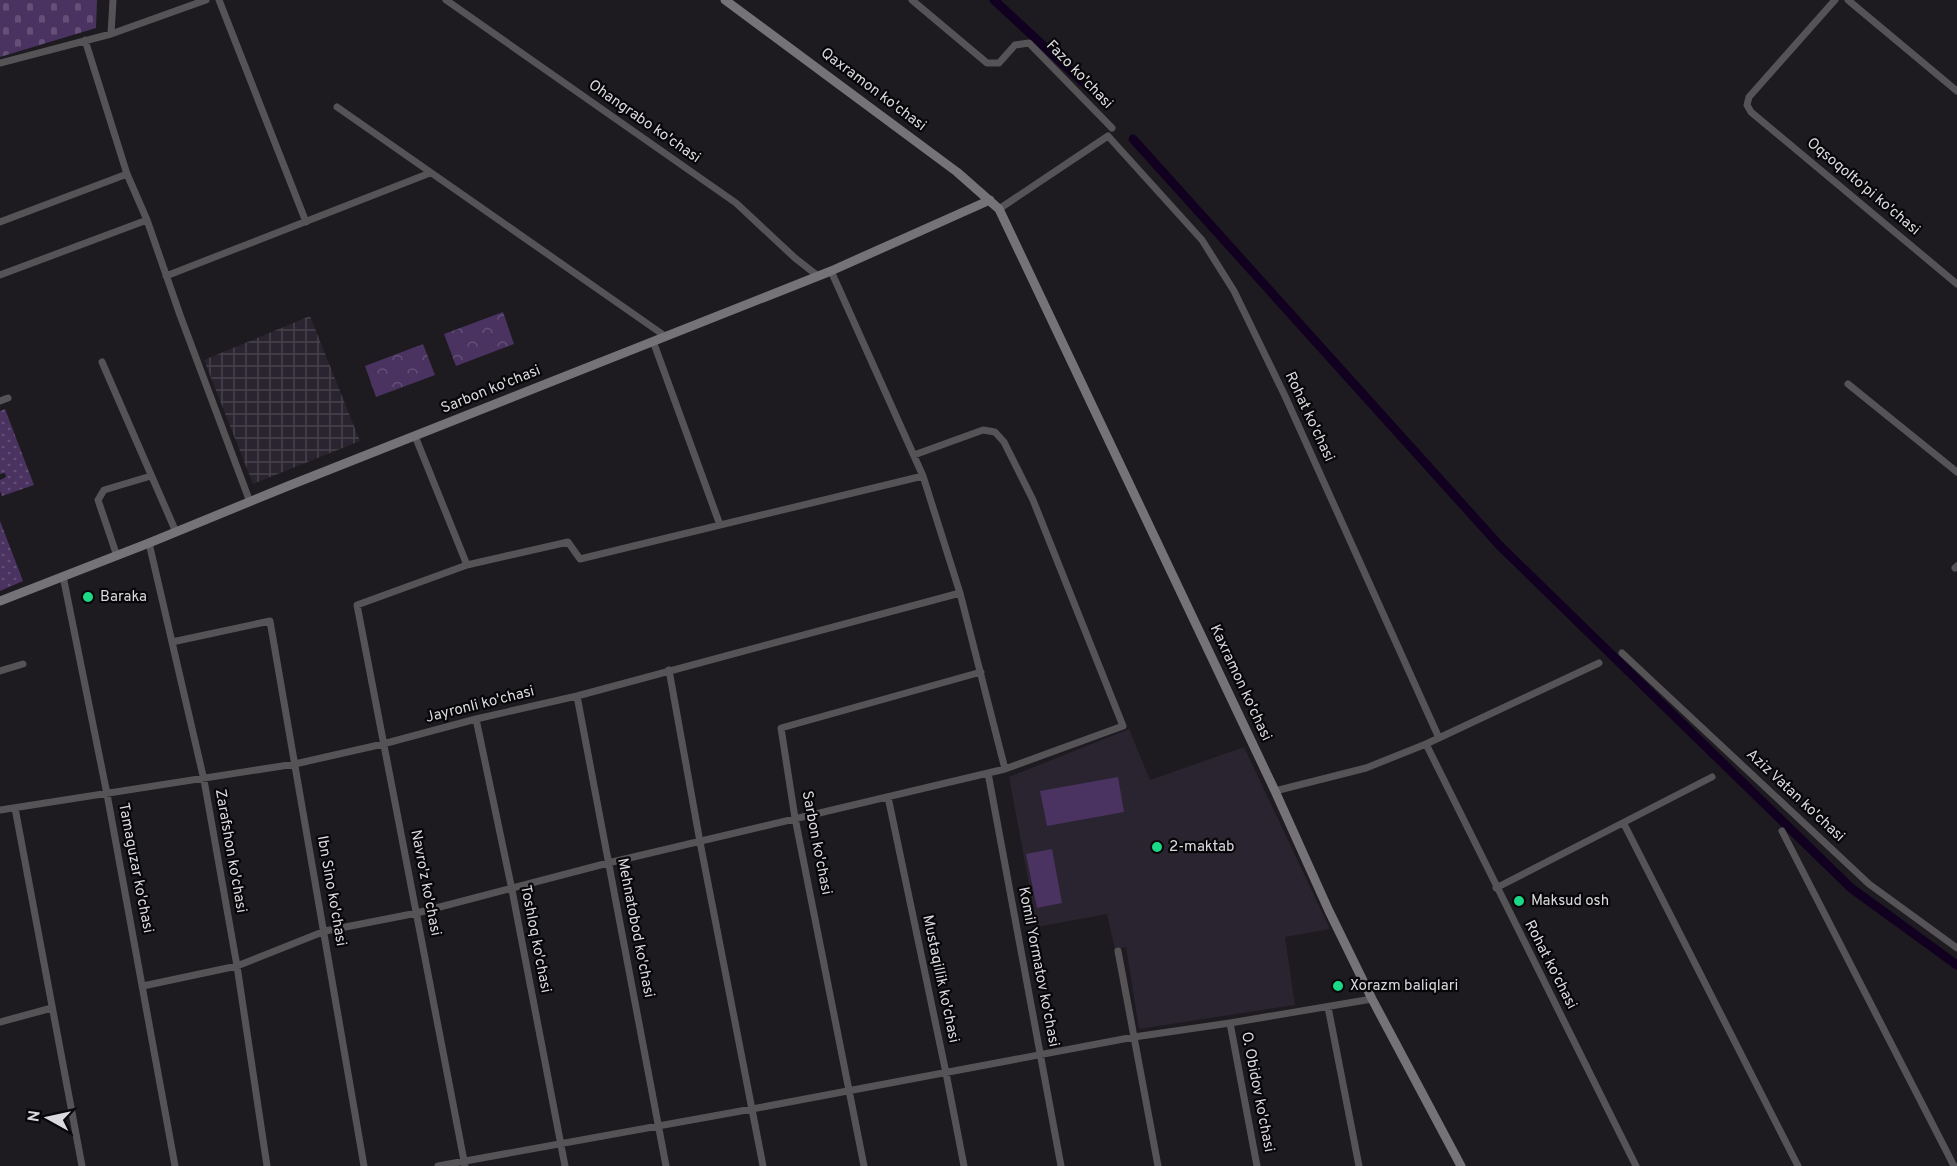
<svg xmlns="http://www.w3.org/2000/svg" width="1957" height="1166" font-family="Overpass,sans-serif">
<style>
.built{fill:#29242f}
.industrial{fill:url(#industrial-grid)}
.grass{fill:url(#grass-dots)}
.forest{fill:url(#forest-crowns)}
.cemetery{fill:url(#cemetery-stones)}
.pitch{fill:#4b3361}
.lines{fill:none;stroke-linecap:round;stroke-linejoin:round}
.canal{stroke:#120021;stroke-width:9}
.street{stroke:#555356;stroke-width:7}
.secondary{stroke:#757378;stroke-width:9}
.poi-dot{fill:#1cd988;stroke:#070608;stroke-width:2}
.labels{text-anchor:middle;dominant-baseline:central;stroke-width:4.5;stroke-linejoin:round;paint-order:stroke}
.street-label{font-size:15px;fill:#dad9dd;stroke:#070608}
.poi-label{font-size:15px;fill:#dad9dd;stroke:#070608;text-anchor:start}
</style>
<defs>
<pattern id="industrial-grid" width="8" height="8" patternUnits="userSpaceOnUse" patternTransform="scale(1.5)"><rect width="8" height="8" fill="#29242f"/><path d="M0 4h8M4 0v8" fill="none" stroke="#47434d"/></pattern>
<pattern id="grass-dots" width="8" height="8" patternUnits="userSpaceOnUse" patternTransform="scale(1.5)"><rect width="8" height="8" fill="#4b3361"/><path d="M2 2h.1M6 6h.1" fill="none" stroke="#645077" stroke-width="1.8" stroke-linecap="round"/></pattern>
<pattern id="forest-crowns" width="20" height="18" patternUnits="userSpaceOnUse" patternTransform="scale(1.5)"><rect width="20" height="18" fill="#4b3361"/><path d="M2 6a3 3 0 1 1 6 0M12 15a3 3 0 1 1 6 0" fill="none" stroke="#645077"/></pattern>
<pattern id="cemetery-stones" width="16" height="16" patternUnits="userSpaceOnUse" patternTransform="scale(1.5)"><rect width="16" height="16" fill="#4b3361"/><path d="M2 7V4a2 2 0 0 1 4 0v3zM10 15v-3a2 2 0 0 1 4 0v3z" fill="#645077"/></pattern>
</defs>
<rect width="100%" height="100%" fill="#1d1a20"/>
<!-- built -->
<path class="built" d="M1129,729L1150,780L1244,747L1330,929L1285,937L1295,1005L1139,1029L1126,947L1115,950L1107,914L1037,927L1009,777Z"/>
<!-- industrial -->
<path class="industrial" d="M310,316L360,441L253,484L204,360Z"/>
<!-- grass -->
<path class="grass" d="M5,409L34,485L2,496L0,491V480L6,477L5,473L0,474V411Z
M0,521L23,581L0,591Z"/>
<!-- forest -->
<path class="forest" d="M503,312L514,344L456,366L444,334Z
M423,344L435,375L376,397L365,366Z"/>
<!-- cemetery -->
<path class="cemetery" d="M0,0H97L96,28L0,57Z"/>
<!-- pitch -->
<path class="pitch" d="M1118,777L1124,812L1047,826L1040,791Z
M1052,849L1062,903L1037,908L1026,854Z"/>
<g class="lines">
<!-- canal -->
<path class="canal" d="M994,0L1101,99
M1133,139L1500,546L1851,888L1957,965"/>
<!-- street -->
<path class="street" d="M219,0L306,222
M446,0L736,203L795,258L818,276
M912,0L987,63H999L1015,45L1029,43L1112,128
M1835,0L1749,97L1747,105L1751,112L1957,284
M1848,0L1957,91
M111,34L113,0
M85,40L127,174L147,220L180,315L250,502
M0,63L111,34L206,0
M337,107L665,336
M999,209L1108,136L1202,240L1234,291L1285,396L1439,738
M0,222L127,174
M831,271L923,476L960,593L1005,769
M0,275L147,220
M166,276L430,173
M653,341L720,525
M102,362L176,532
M1848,384L1957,472
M0,401L8,398
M415,436L467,565
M149,543L204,780L237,966L267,1166
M117,556L98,500L104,490L151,476
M1955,568L1957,566
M63,576L107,794L175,1166
M172,642L270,621L364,1166
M1622,653L1869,884L1957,948
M669,670L700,842L763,1166
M0,671L23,664
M577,696L666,1166
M476,719L512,890L565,1166
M1426,744L1636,1166
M988,773L1061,1166
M1275,791L1366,768L1426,744L1599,663
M888,797L946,1073L964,1166
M15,808L82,1166
M0,810L295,764L383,744L476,719L577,696L960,593
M1624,824L1798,1166
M1782,831L1954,1166
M1496,888L1712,777
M1118,951L1158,1166
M143,986L237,966L325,931L417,913L608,863L1005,769L1123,726L1033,500L1004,442L995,432L983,430L914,455
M1328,1007L1359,1166
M0,1022L52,1008
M1230,1023L1257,1166
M438,1166L752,1109L1134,1037L1230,1023L1372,999
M465,1166L357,605L467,565L568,542L580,559L923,476
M864,1166L795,818L781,728L981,672"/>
<!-- secondary -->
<path class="secondary" d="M725,0L957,172L999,209L1275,791L1329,911L1372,999L1461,1166
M0,601L149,543L288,486L831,271L990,200"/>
</g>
<!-- markers -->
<g class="poi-dot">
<circle cx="88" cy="597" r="6"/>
<circle cx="1157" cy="847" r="6"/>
<circle cx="1519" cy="901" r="6"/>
<circle cx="1338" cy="986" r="6"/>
</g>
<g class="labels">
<!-- street labels -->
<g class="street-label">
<text transform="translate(1079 75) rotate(46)">Fazo ko'chasi</text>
<text transform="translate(873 90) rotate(37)">Qaxramon ko'chasi</text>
<text transform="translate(644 122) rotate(35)">Ohangrabo ko'chasi</text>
<text transform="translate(1863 187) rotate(40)">Oqsoqolto'pi ko'chasi</text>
<text transform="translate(491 390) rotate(-22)">Sarbon ko'chasi</text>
<text transform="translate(1309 417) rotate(65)">Rohat ko'chasi</text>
<text transform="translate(1240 683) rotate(65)">Kaxramon ko'chasi</text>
<text transform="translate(480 705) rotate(-14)">Jayronli ko'chasi</text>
<text transform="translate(1795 796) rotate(43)">Aziz Vatan ko'chasi</text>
<text transform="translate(816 843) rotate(79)">Sarbon ko'chasi</text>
<text transform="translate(230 851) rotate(80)">Zarafshon ko'chasi</text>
<text transform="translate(135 868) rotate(79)">Tamaguzar ko'chasi</text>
<text transform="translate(425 883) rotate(79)">Navro'z ko'chasi</text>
<text transform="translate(331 891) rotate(80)">Ibn Sino ko'chasi</text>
<text transform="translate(635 928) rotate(79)">Mehnatobod ko'chasi</text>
<text transform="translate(535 939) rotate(79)">Toshloq ko'chasi</text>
<text transform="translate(1550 965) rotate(63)">Rohat ko'chasi</text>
<text transform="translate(1038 967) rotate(79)">Komil Yormatov ko'chasi</text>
<text transform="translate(940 979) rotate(78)">Mustaqillik ko'chasi</text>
<text transform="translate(1257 1092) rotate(79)">O. Obidov ko'chasi</text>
</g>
<!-- poi labels -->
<g class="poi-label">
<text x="100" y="597">Baraka</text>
<text x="1169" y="847">2-maktab</text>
<text x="1531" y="901">Maksud osh</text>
<text x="1350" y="986">Xorazm baliqlari</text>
</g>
</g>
<!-- north arrow -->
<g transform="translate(48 1118) rotate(278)" stroke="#070608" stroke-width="4.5" paint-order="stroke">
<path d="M0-4.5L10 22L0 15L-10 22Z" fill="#dad9dd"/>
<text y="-9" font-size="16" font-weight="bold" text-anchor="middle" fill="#dad9dd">N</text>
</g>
</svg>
